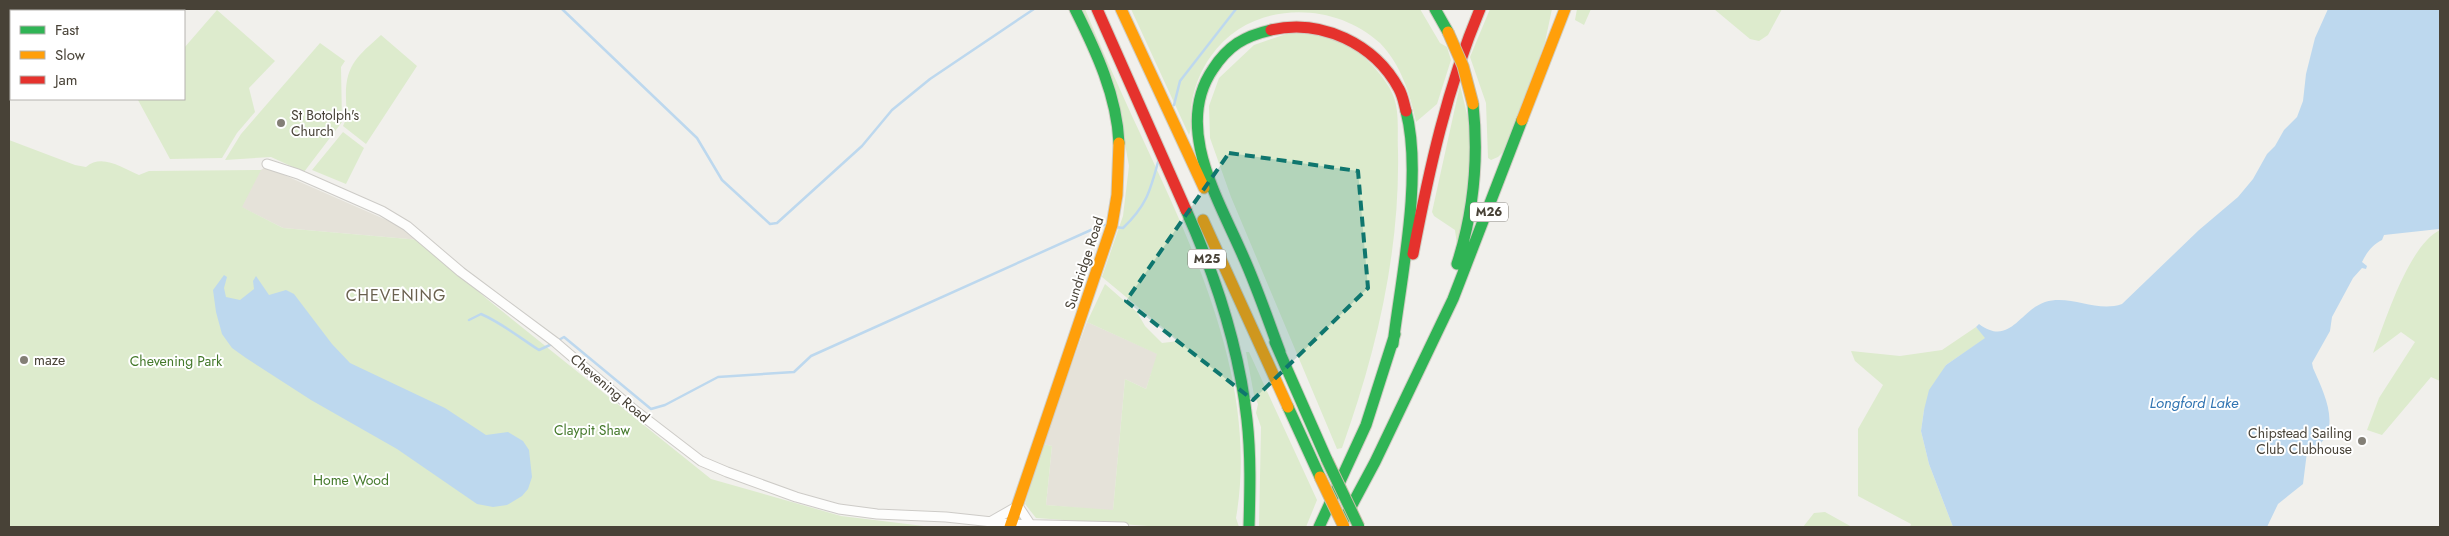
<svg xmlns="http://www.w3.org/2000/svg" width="2449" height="536" font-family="Jost,sans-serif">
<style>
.residential{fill:#e5e2d9}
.green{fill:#ddebcd}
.water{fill:#bdd8ee}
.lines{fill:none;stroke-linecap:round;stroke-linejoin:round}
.stream{stroke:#bdd8ee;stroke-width:2.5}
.street-casing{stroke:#cdcbc7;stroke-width:11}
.fast-casing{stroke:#d0cdc3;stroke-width:13}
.slow-casing{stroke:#d0cdc3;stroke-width:13}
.jam-casing{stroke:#d0cdc3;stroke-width:13}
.street{stroke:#fdfdfc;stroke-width:9}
.fast{stroke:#30b455;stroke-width:11}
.slow{stroke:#ff9f0a;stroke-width:11}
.jam{stroke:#e5322d;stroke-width:11}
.fast-bridge-casing{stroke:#c8bea8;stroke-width:13;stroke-linecap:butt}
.slow-bridge-casing{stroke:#c8bea8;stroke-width:13;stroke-linecap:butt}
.fast-bridge{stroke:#30b455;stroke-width:11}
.slow-bridge{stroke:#ff9f0a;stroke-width:11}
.marked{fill:#0f766e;fill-opacity:0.2;stroke:#0f766e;stroke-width:4;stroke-dasharray:10 6;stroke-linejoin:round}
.poi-dot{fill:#837f76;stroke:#fff;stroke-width:2}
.labels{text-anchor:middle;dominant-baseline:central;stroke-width:4;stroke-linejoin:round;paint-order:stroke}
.shield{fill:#fff;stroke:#7f7b73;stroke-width:1}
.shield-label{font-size:12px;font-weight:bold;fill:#484237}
.poi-label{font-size:14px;fill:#484237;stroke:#fff;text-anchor:start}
.street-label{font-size:14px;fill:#484237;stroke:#fff}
.park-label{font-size:14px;fill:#44792b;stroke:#fff}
.water-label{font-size:15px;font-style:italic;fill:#3275b2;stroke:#fff}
.quarter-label{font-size:16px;letter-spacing:1px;fill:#6a614f;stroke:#fff}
</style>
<rect width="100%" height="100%" fill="#f1f0ec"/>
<!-- residential -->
<path class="residential" d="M266,167L407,229L420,240L283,228L241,207L259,171Z
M1087,322L1158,354L1146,389L1125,379L1113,511L1046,505L1052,446L1043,444Z"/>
<!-- green -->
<path class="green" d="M1079,9H1085C1100,45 1116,81 1132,116C1189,239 1260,379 1236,518L1239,527H1162L1036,518L1025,504L1043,444L1052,446L1046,505L1113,510L1125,379L1146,389L1157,354L1087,322L1105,284L1137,312L1145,326L1162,343L1179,341L1102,277L1123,216L1129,166L1115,89Z
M1131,9H1420L1440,43L1447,47L1451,60L1437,104L1416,122C1410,93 1401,65 1380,43C1333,0 1250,0 1211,56C1200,71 1193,90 1191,108C1190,117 1193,127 1189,135Z
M1490,9H1552L1545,42L1505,150L1498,157L1491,160L1488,158L1486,103L1470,57Z
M1577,9H1591L1584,25L1575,20Z
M1714,9H1782L1768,35L1759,41L1750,39Z
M217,10L275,61L249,88L255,112L237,133L222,158L170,159L138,100L184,99V48Z
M1298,30C1309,32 1325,31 1335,36C1355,45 1385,75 1393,95C1400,112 1397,133 1398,151C1400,253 1376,353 1342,448L1337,449L1231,197L1210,138L1209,106L1219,78L1254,45Z
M381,35L417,66L366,144L343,126C348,117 346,108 346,98C345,65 358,56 381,35Z
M320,43L345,61L341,67L342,122L304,172L271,157L225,160L241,134Z
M1460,85L1470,127L1471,181L1457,245L1455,230L1434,216L1432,212Z
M343,132L364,148L346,184L312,170Z
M9,140L75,165L86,167C102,153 122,168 139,175L149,171L261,170L242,207L283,228L420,240L487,299L711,479L841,516L932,527H9Z
M2440,230V381L2431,377L2382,435L2367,430L2379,398L2415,342L2401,332L2373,353C2386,320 2408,246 2440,230Z
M1976,327L1986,338L1946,365L1924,410L1921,431L1929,464L1953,527H1910L1911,524L1858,496V429L1883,385L1855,361L1851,351L1900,356L1942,350Z
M1246,352H1249L1317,500L1306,527H1259L1261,427L1256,413L1258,404L1254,395Z
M1825,512L1852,527H1803L1814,513Z"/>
<!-- water -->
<path class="water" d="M2328,9H2440V227L2439,229L2384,235L2382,240C2372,245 2367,252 2362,262L2367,266L2366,269L2362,268L2353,278L2332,317L2330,331L2312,363L2313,368C2325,395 2346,436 2307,452L2303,484L2278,504L2267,527H1953L1929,464L1921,431L1924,410L1929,390L1946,365L1985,338L1976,327L1979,324C2010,347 2019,311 2045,302C2071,294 2096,313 2122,304L2199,230L2238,197L2253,179L2267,154L2275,146L2284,130L2297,117L2303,101L2306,74L2315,38Z
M224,275L227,277L224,288L226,297L240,300L254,289L253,281L256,276L269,295L286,290L294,294L332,344L350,363L445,408L486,435L508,432L523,441L529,450L532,477L528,489L522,496L507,505L493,507L477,504L397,449L311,400L246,358L232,348L222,334L216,312L213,290Z"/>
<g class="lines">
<!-- stream -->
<path class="stream" d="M562,9L697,138L722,180L770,224L777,223L862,146L892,110L930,79L1034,9
M1174,105L1180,81L1236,9
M1115,227L1123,228C1146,206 1150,192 1158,162
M469,320L481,314C502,323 520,338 539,350L552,344
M557,341L564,337L651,409L665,405L718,377L794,372L811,356L1102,225H1107"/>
<defs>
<path id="street" d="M267,164L298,174L382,211L407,226L461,272L555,342L632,408L701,461L727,472L796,497L839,509L877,514L946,517L1011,524L1124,527
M990,522L1018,506L1030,524L1027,526"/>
<path id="fast" d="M1075,9C1096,51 1117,96 1119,143
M1435,9L1448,32
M1271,30C1244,36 1228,46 1213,69C1173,127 1219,200 1243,256C1257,287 1268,320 1280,352
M1186,210C1216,277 1239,347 1247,420C1251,455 1250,491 1249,527
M1457,264C1474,211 1479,160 1473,104
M1275,342L1327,460
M1393,344C1401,278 1423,176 1406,111
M1288,407L1320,477
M1345,518L1375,462L1453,299L1522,120
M1319,527L1366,425L1395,334"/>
<path id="slow" d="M1121,9L1204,188
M1522,120L1565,9
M1203,220L1288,407
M1010,527L1112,225L1117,195L1119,143"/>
<path id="jam" d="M1097,9L1186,210
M1271,30C1321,18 1375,44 1399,89C1403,96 1404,104 1406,111
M1413,254C1429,170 1447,88 1480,9"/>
</defs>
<!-- street casing -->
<use href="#street" class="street-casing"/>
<!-- fast casing -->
<use href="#fast" class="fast-casing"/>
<!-- slow casing -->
<use href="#slow" class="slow-casing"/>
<!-- jam casing -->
<use href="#jam" class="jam-casing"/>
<!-- street -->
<use href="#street" class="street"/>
<!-- fast -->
<use href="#fast" class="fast"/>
<!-- slow -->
<use href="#slow" class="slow"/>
<!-- jam -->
<use href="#jam" class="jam"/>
<defs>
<path id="fast-bridge" d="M1327,460L1359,527"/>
<path id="slow-bridge" d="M1448,32L1463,66L1473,104
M1320,477L1344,527"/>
</defs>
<!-- fast-bridge casing -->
<use href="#fast-bridge" class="fast-bridge-casing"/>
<!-- slow-bridge casing -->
<use href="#slow-bridge" class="slow-bridge-casing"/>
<!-- fast-bridge -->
<use href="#fast-bridge" class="fast-bridge"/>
<!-- slow-bridge -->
<use href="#slow-bridge" class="slow-bridge"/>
</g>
<!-- marked area -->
<path class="marked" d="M1229,153L1358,171L1368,288L1253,400L1126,301Z"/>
<!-- markers -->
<g class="poi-dot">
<circle cx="281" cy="123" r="5"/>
<circle cx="24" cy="360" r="5"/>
<circle cx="2362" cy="441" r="5"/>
</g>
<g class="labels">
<!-- shield labels -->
<g class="shield">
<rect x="1470" y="202.5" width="38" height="19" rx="4"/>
<rect x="1188" y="249.5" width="38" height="19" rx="4"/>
</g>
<g class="shield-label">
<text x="1489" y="212">M26</text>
<text x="1207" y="259">M25</text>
</g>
<!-- poi labels -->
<g class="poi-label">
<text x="291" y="115">St Botolph's<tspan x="291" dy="16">Church</tspan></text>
<text x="34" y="360">maze</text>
<text x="2352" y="433" text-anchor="end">Chipstead Sailing<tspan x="2352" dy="16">Club Clubhouse</tspan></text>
</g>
<!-- street labels -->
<g class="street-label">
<text transform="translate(1084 263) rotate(-72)">Sundridge Road</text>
<text transform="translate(610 388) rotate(40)">Chevening Road</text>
</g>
<!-- park labels -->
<g class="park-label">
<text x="176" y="361">Chevening Park</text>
<text x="592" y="430">Claypit Shaw</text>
<text x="351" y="480">Home Wood</text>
</g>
<!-- water labels -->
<g class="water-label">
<text x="2194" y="403">Longford Lake</text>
</g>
<!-- quarter labels -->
<g class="quarter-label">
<text x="396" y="295">CHEVENING</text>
</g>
</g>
<!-- border -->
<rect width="2449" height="536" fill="none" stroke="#484237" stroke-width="20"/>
<!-- legend -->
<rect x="10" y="10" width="175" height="90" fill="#ffffff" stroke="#b6b3af"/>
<rect x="20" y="26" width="25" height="8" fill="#30b455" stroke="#b6b3af"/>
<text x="55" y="35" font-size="15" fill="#484237">Fast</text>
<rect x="20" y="51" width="25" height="8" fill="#ff9f0a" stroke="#b6b3af"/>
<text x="55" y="60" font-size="15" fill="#484237">Slow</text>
<rect x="20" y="76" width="25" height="8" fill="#e5322d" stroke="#b6b3af"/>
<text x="55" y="85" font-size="15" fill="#484237">Jam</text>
</svg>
